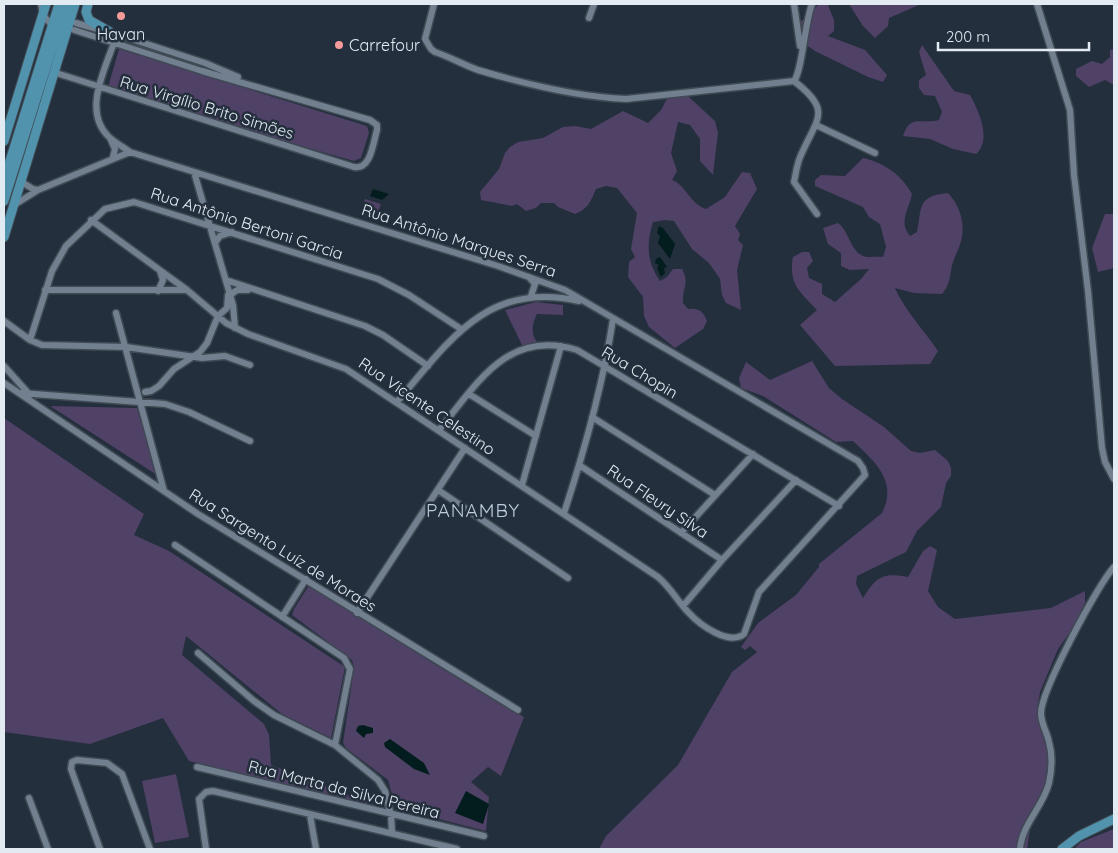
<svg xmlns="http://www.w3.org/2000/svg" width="1118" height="853" font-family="Quicksand,sans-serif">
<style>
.green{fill:#504167}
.water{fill:#031d1e}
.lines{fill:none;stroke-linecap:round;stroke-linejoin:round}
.minor-casing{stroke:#3f4a54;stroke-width:9}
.major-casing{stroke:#3f4a54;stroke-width:11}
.minor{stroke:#717f8e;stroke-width:6}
.major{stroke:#5193ad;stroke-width:9}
.poi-dot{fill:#f59b9a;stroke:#232f3c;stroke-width:2}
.labels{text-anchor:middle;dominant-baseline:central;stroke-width:5;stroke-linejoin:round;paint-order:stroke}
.poi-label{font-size:16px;fill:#e2eaf2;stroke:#232f3c}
.street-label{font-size:16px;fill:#e2eaf2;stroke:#232f3c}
.quarter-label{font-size:19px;letter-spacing:1px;fill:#bdccdc;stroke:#232f3c}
</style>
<rect width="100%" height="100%" fill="#232f3c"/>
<!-- green -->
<path class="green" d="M819,4L828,5L834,20V31L828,36L865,50L887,75L883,82L868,77L815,51L802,42L793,25L803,20Z
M849,4H921L889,18L888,26L875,38L863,26Z
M922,45L954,91L970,95C979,111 992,140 976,154L953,149L930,139L903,136C910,113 921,125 939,120L942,112L935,96L924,95L919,88V80L926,75L919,52Z
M119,49L367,126L369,133L361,158L354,161L234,127L108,87Z
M1114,49V85L1105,80L1089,87L1076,76V69L1092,61L1102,64L1110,57V50Z
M680,95L689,97L715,121L718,133L713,175L700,161V139L690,125L678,122L671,153L677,171L672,180C687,186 690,204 706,209L725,197L742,172L750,173L757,189L735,226L740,234L738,240L743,245L737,270L741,310L726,303L722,295L720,279L709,263L692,249L674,221L665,220L653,222C646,245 647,262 660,281L667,277L673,269H682C690,284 682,288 683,303L688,309C699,308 703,311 707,321L703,329L675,348L649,327L644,316L643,297L628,277L629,262L635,257L631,249L637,213L617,188L606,186L596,189C591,201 588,209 575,214L558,207L554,203H541L536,208L526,211L517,204L512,206L481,200L480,192L499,169L505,153L510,147L518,142L543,138L563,127L575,126L591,129L623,111L648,123L661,110L668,97Z
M863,158C883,162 902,175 912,194C909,210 898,222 910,236L917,232C922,207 917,196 948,193C958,203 965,221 962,236C961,246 955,255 952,265C950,276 950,285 942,294L914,293L895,288C905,311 924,330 938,351L930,364L835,366L800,325L817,310C800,292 788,284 793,257L802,252H809L813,261L807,268L809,278L822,284V294L835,302L861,279L869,269L850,270L841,266V253L828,244L823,228L838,223C850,232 849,249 863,256C867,258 878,256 883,257L886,247L880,224L869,217L863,207L815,186V180L821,175L845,176Z
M365,199L381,204L378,212L362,208Z
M1105,214H1114V268L1098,272L1092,248Z
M536,302L563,305V315L537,314C532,324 530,334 538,343L523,347L505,310Z
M812,361L829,388L842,399L884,427L911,451L920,453L935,450L948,461L951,468V476L946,483L941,507L917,531L906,552L857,576L856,584L863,598C876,577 883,572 908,577L923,551L930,546L937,550L928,591L938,607L955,619L1051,608L1085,591V603L1073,628L1058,649L1040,692L1037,710L1050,758L1045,796L1033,809L1027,849H599L606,836L678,765L732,672L757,652L750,646L745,650L741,647L758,623L796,595L819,567V564L882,513C898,481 875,462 853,441L836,442L763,396L741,388L739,378L746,362L770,380Z
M50,406L137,408L157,475Z
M4,418L144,514L134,535L169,551L345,667L331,738L282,714L186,636L182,655L264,724L269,735L271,765L377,806L189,761L163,718L90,744L4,732Z
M308,587H312L439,667L524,717L501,776L488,767L471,782L489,797L486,831L399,809L395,805L388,780L346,748L343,743L354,668L352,660L292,615L294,609Z
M176,774L189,837L155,843L142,781Z
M1114,829V849H1074L1081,842Z"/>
<!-- water -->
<path class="water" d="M373,189L389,194L382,200L370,196Z
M659,226L663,228L675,244L670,259L658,243L660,236L657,233Z
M660,257L667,267L664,268L665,273L661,277L657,268L659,265L655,263L656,259Z
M363,725L373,728V733L366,734L364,738L356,731L358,726Z
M390,739L424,763L430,775L414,769L385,747L384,743Z
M466,791L489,804L483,824L455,813Z"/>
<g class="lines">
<defs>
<path id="minor" d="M41,4L43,15L49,22
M434,4L425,39L431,49L435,52C450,57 464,65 478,70C525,84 578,97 626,99L794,81C802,72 805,21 812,4
M794,4L800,46
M1037,4L1070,110L1074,175L1088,291L1102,448L1105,462L1114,479
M589,18L594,4
M76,23L101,30
M113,33L205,63L238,77
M53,72L354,167C371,170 373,143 377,130V125L370,120L202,71L74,30
M794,81C833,111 817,118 801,155C797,163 796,173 794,182L817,214
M816,125L875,153
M110,138L115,149L113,157
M194,172L233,305L235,328
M20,181L33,189L38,190
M14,205L38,190L130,152
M91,220L187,290L226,323L248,334L346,369L658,577C672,589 677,601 689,613C700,625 729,646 744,634L759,592L865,475L863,468L858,461L565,290L498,266L130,152C123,147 114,142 108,136C81,109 108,64 117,34
M215,243L220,236L232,232
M529,277L535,284L531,296
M226,280L365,326L383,335L428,366
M45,290H187
M158,291L163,280L160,271
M230,295L237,290H248
M116,313L164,491
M4,321L30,340L42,345L126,347L202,358L225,356L250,365
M30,340L52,271L66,246L105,209L134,202L378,279L409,295L461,329
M4,366L30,395
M4,383L198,514L518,710
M145,392L151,391L159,386L174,369L200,352L207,343L218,316L227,308L228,295
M21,393L165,404L189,412L250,441
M469,394L536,436
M397,402C449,341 488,280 579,301
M592,417L715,495
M439,430C477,384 508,328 577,350L839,506
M579,465L722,560
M522,485L561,346
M438,490L568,578
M564,513C585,449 603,385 613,319
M681,533L753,454
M175,545L344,658L350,669L335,745
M683,606L722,560L796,480
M357,613L465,448
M282,617L306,579
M198,653L254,701L274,715L335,745L378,780L385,791L391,815L392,832
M197,767L484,836
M29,798L48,849
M310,815L316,849
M100,849L71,769L72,762L77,760L107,763L122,774L150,849
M206,849L199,799L206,792L213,791L457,849
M1020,849C1022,824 1043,807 1049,783C1052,769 1053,756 1049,742C1047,732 1041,724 1041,713C1041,691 1098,584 1114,567"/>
<path id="major" d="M88,4L86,12L89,20L110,32
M4,141L46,4
M4,180L59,4
M4,201L66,4
M4,237L75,4
M1062,849L1079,836L1114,819"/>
</defs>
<!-- minor casing -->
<use href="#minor" class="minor-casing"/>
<!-- major casing -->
<use href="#major" class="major-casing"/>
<!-- minor -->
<use href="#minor" class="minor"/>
<!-- major -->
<use href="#major" class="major"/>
</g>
<!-- markers -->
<g class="poi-dot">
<circle cx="121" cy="16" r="5"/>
<circle cx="339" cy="45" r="5"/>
</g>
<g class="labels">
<!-- poi labels -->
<g class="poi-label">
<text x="121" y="34">Havan</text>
<text x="349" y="45" text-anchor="start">Carrefour</text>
</g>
<!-- street labels -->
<g class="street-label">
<text transform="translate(207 107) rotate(17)">Rua Virgílio Brito Simões</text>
<text transform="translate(247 223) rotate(18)">Rua Antônio Bertoni Garcia</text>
<text transform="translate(459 240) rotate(18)">Rua Antônio Marques Serra</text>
<text transform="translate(640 372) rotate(31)">Rua Chopin</text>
<text transform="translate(427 406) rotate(34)">Rua Vicente Celestino</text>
<text transform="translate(658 501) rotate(34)">Rua Fleury Silva</text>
<text transform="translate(283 550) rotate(32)">Rua Sargento Luíz de Moraes</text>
<text transform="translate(344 789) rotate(14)">Rua Marta da Silva Pereira</text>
</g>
<!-- quarter labels -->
<g class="quarter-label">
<text x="473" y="510">PANAMBY</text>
</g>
</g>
<!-- border -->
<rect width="1118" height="853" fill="none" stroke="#e2eaf2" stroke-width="10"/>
<!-- scale -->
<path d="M938 42v8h151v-8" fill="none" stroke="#e2eaf2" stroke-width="2.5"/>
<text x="946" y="42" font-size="15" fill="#e2eaf2" stroke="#232f3c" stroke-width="4" paint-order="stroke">200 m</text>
</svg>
